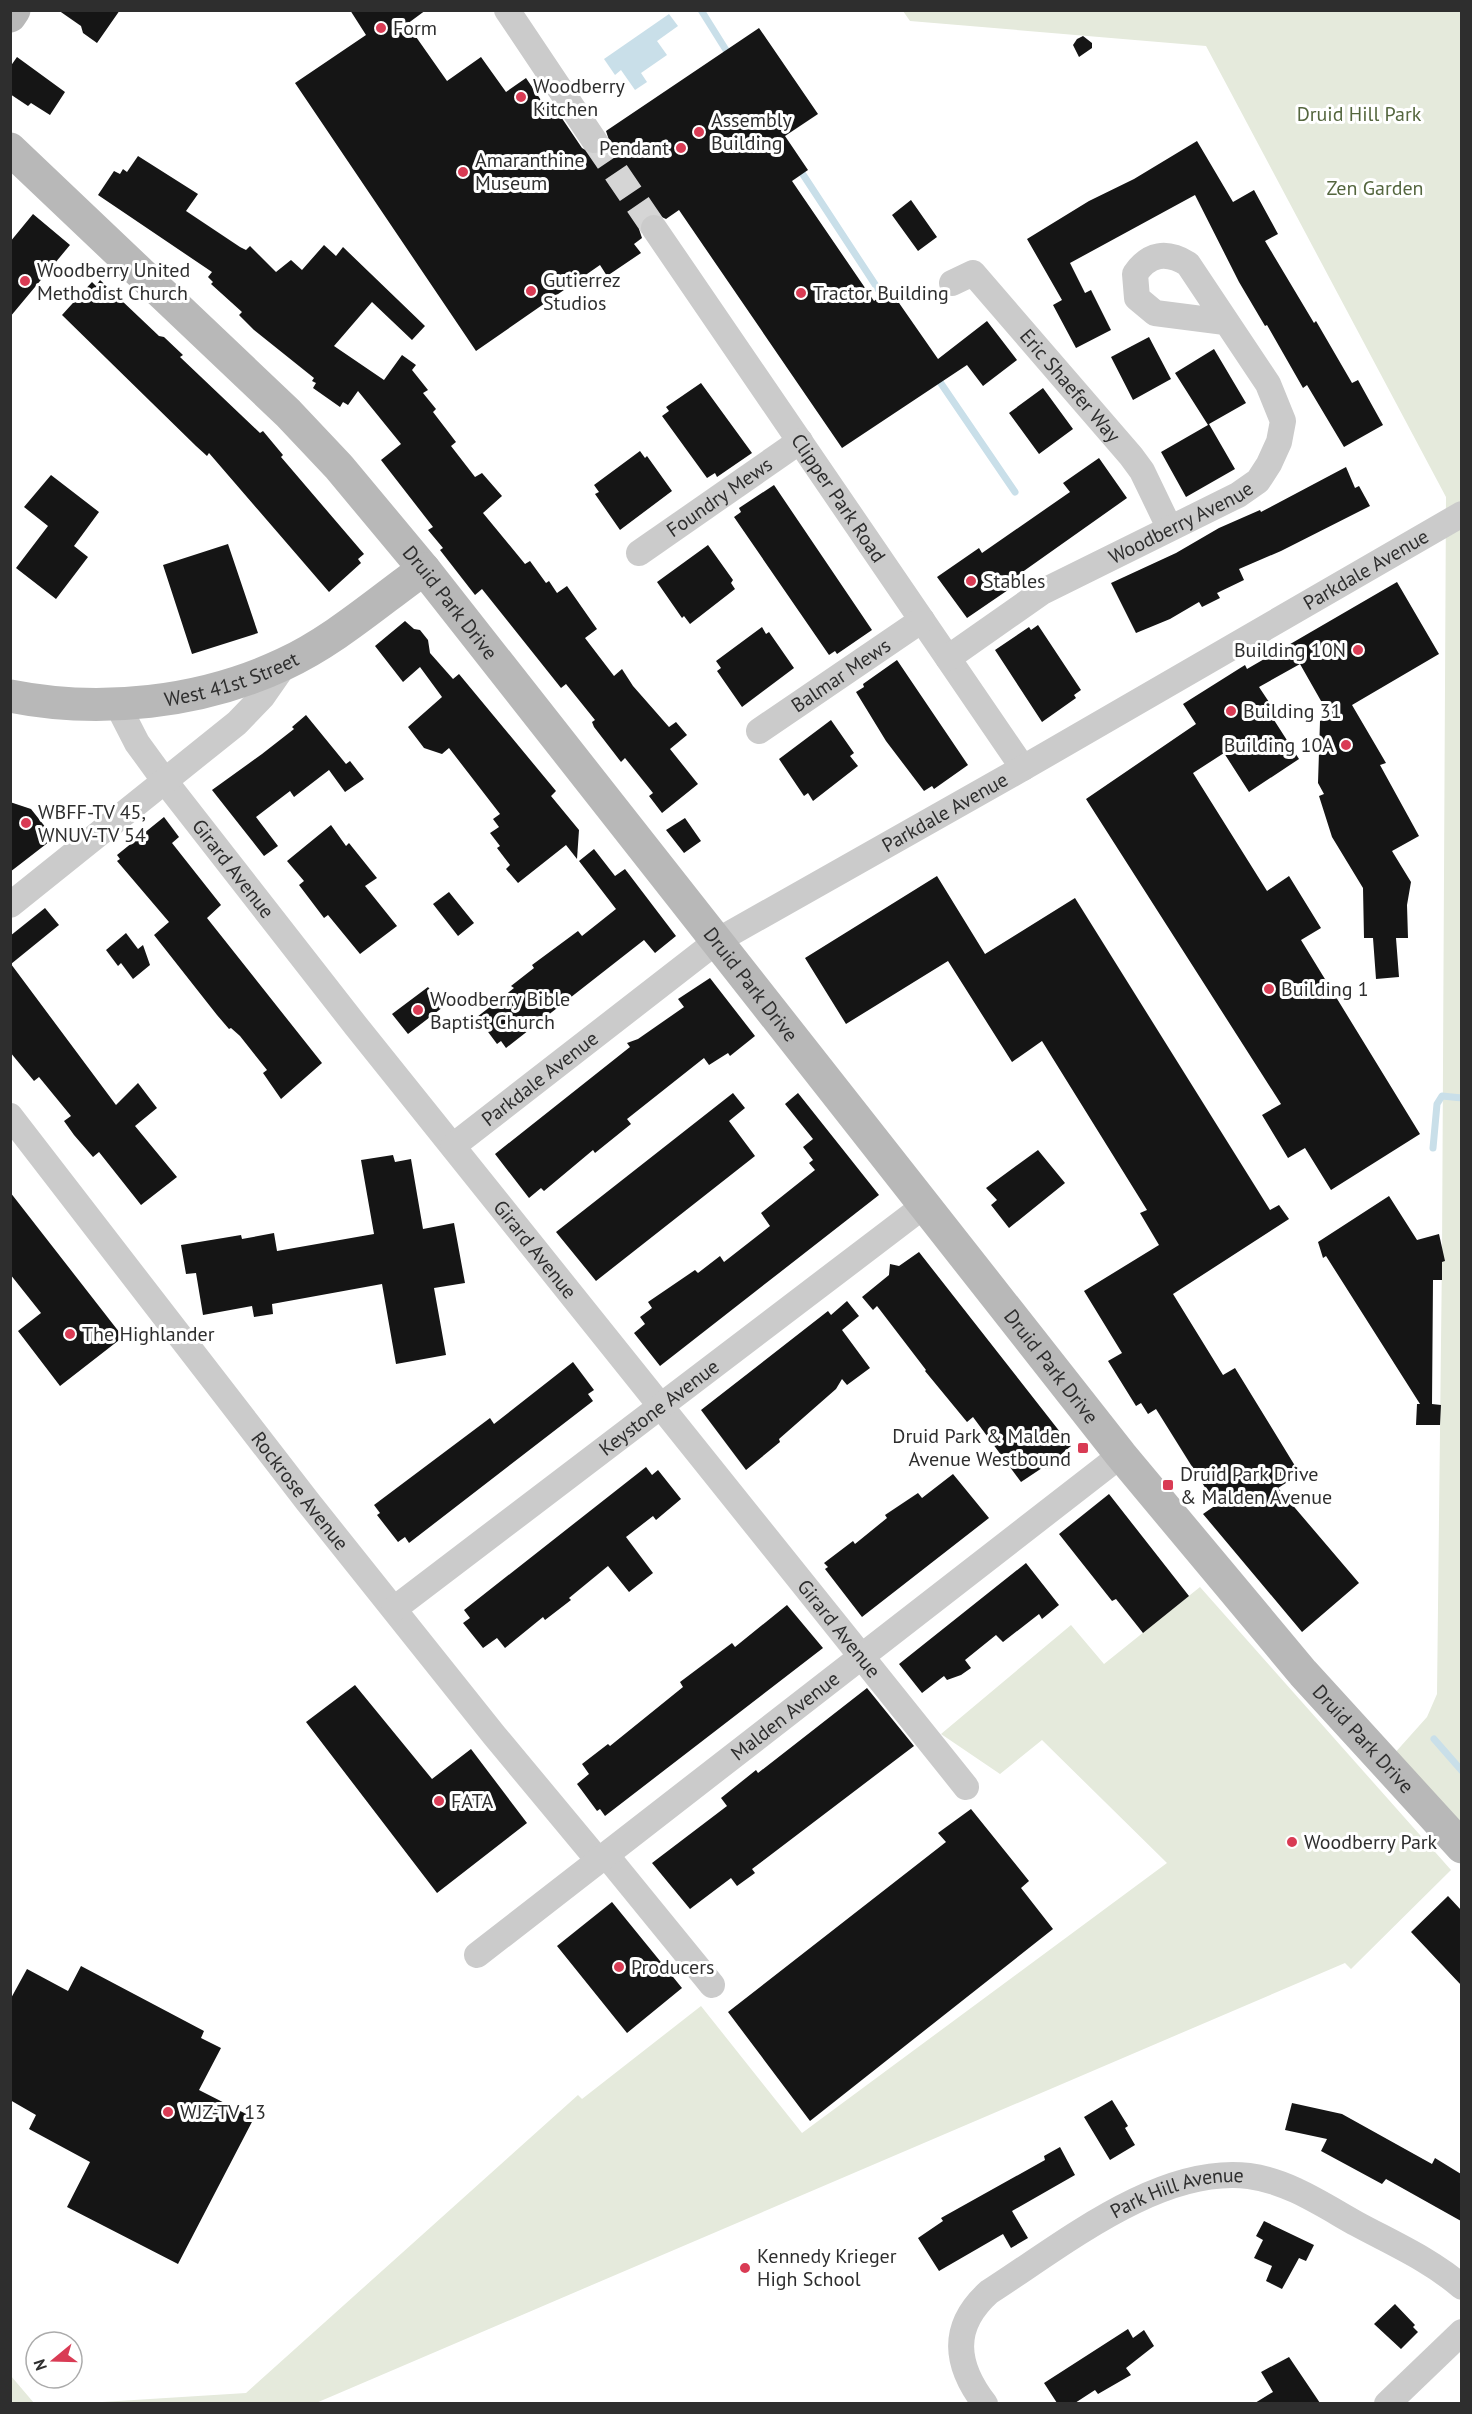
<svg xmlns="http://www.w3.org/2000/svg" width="1472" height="2414" font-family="'PT Sans',sans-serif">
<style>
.green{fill:#e5eadc}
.water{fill:#c9dfe9}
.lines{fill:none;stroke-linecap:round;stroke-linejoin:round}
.stream{stroke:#c9dfe9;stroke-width:7}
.building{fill:#151515}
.street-tunnel{stroke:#d5d5d5;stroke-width:26;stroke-dasharray:26 13;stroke-linecap:butt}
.street{stroke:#cbcbcb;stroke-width:26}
.secondary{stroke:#b8b8b8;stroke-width:33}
.poi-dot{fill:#d93b54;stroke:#fff;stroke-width:2}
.labels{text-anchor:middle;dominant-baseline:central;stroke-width:6;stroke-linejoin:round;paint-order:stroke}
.poi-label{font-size:20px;fill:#2e2e2e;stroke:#fff;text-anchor:start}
.park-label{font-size:20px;fill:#54663e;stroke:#fff}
.street-label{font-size:20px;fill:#2e2e2e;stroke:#fff}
</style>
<rect width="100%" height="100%" fill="#fff"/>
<!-- green -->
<path class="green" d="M903,11H1461V1825L1393,1755L1427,1717L1437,1694L1442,1256L1446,497L1206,46L910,21Z
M1200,1587L1451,1870L1351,1969L1345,1963L316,2403L70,2404L246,2393L578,2095L582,2099L701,2006L802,2133L1167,1863L1042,1740L1000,1774L941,1734L1071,1625L1104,1664Z
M10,2376H11L34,2403H11Z"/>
<!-- water -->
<path class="water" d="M669,14L678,26L657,41L667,55L641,73L647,82L635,90L621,70L615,75L604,59Z"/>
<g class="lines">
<!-- stream -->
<path class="stream" d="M701,10L726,50
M802,173L882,295
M940,382L1015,492
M1433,1148L1437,1104L1442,1096L1462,1098
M1434,1739L1462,1771"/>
</g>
<!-- building -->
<path class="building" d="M58,10H120L97,43L83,33L81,26Z
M350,10H426L407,24L447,81L481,57L506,92L526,78L549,112L555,108L582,148L594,155L607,147L609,140L606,131L759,28L818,114L785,136L808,170L792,181L874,301L890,290L938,359L987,321L1017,360L983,386L967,365L842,448L679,210L666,219L653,213L645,216L639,229L642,238L634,244L641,253L607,276L600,265L476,351L295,83L366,35Z
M1083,36L1092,43V48L1079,57L1073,45L1077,39Z
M17,57L65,92L50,115L31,103L28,106L10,94V67Z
M1197,141L1233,202L1254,190L1278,234L1265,241L1314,323L1316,321L1352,383L1358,380L1383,425L1344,447L1307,385L1303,388L1267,325L1265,326L1239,282L1195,195L1070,263L1085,293L1091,290L1111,330L1076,348L1053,305L1062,300L1027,239L1089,201L1134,179Z
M138,156L198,194L186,211L240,247L246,250L250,246L276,272L291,260L302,270L324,245L336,256L343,247L425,326L412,340L372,302L334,346L384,380L402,355L416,365L412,370L428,390L423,393L436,409L433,412L456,442L451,446L475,477L482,473L502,496L483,513L525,564L530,561L546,583L549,581L557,593L567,586L597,629L585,638L614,676L622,669L633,686L669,727L676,722L687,735L670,749L698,784L662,813L649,796L653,793L625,758L621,762L594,727L592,722L595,720L566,684L561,688L482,589L475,595L440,550L443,548L428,530L433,527L381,460L401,444L358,391L348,405L343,402L340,407L313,388L316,383L312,381L314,378L254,330L239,315L242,312L211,284L213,282L208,277L212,272L98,195L114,171L120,174L123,169L127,172Z
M911,200L937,237L918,251L892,215Z
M33,214L70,245L10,317V242Z
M100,280L159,336L164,337L183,355L180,357L260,433L263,431L283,455L281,457L364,554L358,559L361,563L329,592L209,453L207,456L196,446L62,315L92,282L96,286Z
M1149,337L1171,379L1133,400L1111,357Z
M1214,349L1246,403L1209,424L1235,469L1186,497L1161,452L1208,425L1175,373Z
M701,383L752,453L717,477L715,473L707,478L662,416L669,411L666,407Z
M1043,388L1073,429L1039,454L1009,413Z
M640,451L645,458L647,456L672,491L620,530L595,494L599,492L594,485Z
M1099,458L1127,498L1004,585L1008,590L967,618L937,577L979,548L982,553L1070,492L1063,483Z
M1346,467L1355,488L1359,486L1370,506L1281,551L1239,569L1244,580L1217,593L1220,598L1202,607L1199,602L1170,619L1136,633L1111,583L1176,553L1219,528L1260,510L1261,512Z
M51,475L99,512L74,546L88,557L56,599L16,568L48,526L24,507Z
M774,485L872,630L837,654L835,651L829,655L734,517L741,512L739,508Z
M228,544L258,633L192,654L163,565Z
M708,545L733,580L731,583L735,589L690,624L684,616L682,618L657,582Z
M1397,582L1439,654L1352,705L1386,763L1380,765L1419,836L1392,851L1411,882L1407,905L1408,938H1396L1399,977L1376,979L1373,938H1364L1363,888L1332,837L1319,796L1324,794L1318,783L1320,721L1329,715L1300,664L1259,687L1279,717L1274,720L1299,759L1249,792L1224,753L1193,773L1267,891L1289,876L1321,928L1301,940L1420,1134L1331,1190L1305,1148L1288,1158L1262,1115L1281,1104L1086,799L1196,724L1183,704L1245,665L1247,669Z
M405,621L414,629L420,630L428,640L430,653L453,679L459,674L556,791L551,796L579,830L577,859L566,845L518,883L506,869L510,865L497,848L500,846L490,833L499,827L493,819L500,814L449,748L442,754L424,748L408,727L442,697L420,667L403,682L375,646Z
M1038,625L1081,690L1074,695L1076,698L1042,722L995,650L1029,627L1031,630Z
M762,627L766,634L769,632L794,668L742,707L717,671L721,668L716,661Z
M897,660L968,765L934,789L932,786L924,791L886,741L856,692L864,687L863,684Z
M306,715L346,764L350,761L364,779L345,792L329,770L294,797L290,791L256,817L278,846L264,856L212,790L262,754L294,729L292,727Z
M831,720L854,753L850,756L858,766L813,801L808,793L804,796L779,759Z
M10,802L31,809L54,838L10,872Z
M164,817L179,837L172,843L221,905L207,918L322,1063L281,1099L263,1073L267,1070L240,1036L231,1028L229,1029L217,1015L154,935L169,922L117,861L120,859L117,855Z
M685,818L701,841L684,853L666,830Z
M331,825L346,846L349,843L377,878L365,886L397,926L360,954L328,915L324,918L299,885L304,881L287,861Z
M594,849L615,876L625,869L676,936L655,953L644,940L506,1048L501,1041L497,1044L477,1017L514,988L511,986L534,968L532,965L578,931L582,936L616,909L579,861Z
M937,876L985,954L1075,898L1270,1210L1279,1205L1289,1219L1173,1294L1223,1375L1235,1368L1300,1474L1278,1488L1359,1583L1302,1632L1203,1514L1216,1505L1156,1409L1148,1414L1141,1403L1136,1406L1108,1361L1122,1353L1084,1291L1159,1245L1140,1213L1147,1210L1042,1041L1012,1062L948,961L846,1024L805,958Z
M449,892L474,923L458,936L433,904Z
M45,908L59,925L11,964L116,1105L138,1083L157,1108L135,1126L177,1177L141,1205L99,1152L93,1157L74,1135L64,1121L71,1116L39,1077L34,1081L10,1052V936Z
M126,933L138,949L143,945L150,965L133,979L121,963L118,966L106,950Z
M710,978L755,1036L730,1056L728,1053L709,1065L704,1058L627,1119L631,1124L595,1153L593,1150L544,1191L541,1188L529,1198L495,1154L630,1047L627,1043L638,1039L684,1007L678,999Z
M428,987L443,1007L408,1034L392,1014Z
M733,1093L745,1108L729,1121L755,1156L596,1281L556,1232Z
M798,1093L879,1195L660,1366L634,1333L645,1324L640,1317L652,1308L648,1302L695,1270L698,1273L720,1256L724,1262L770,1226L761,1213L815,1170L809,1163L813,1160L803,1147L813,1139L785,1104Z
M1038,1150L1065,1183L1009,1228L991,1205L997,1200L986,1188Z
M393,1155L395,1162L411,1159L423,1229L454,1223L465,1283L434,1288L446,1355L396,1364L382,1284L272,1304L273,1314L254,1317L252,1306L203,1315L196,1273L186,1274L181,1245L241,1235L242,1239L274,1233L277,1251L374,1234L361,1160Z
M10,1192L123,1337L60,1386L18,1331L41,1313L10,1274Z
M1389,1196L1417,1240L1439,1234L1445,1261L1442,1262V1280H1433L1432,1404L1441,1405L1440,1425H1416L1417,1404H1420L1326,1256L1323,1258L1318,1242Z
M919,1252L1071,1446L1052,1462L1051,1469L1042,1468L1021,1482L973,1417L967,1422L925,1371L926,1370L877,1306L873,1310L862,1297L889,1275L890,1264L899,1266Z
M847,1301L859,1316L842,1330L870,1368L847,1385L842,1379L836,1389L779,1439L780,1442L746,1470L701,1410L828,1311L831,1315Z
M573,1362L594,1390L588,1394L593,1401L409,1543L405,1537L398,1542L377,1515L380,1513L374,1505L490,1418L494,1424Z
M646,1467L652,1475L658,1470L681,1499L656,1520L653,1516L626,1537L653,1573L629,1592L608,1566L569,1598L571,1600L545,1620L543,1617L505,1648L497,1638L483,1648L463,1623L470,1618L464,1610Z
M953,1474L989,1518L862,1617L825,1569L828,1567L824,1563L853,1541L855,1544L887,1518L885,1515L918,1493L922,1498Z
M1109,1494L1189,1596L1143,1633L1116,1599L1112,1601L1059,1534Z
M1026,1563L1059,1605L1042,1619L1039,1614L1003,1642L996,1635L965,1660L971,1668L961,1675L947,1680L944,1676L922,1693L899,1664Z
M787,1605L823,1648L605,1816L600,1809L597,1811L577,1784L589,1774L582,1764L608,1744L610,1746L683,1687L680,1682L732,1643L735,1647Z
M355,1685L432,1779L471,1749L527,1823L437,1893L306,1722Z
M867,1688L914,1746L752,1869L755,1873L737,1886L731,1878L690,1909L652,1863L727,1806L721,1798L756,1770L758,1773Z
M971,1809L1029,1881L1021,1888L1053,1929L810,2121L728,2012L946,1842L938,1833Z
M1448,1896L1461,1910V1985L1411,1932Z
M612,1902L682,1988L627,2033L557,1946Z
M81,1966L204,2031L201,2038L221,2048L199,2090L254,2118L178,2264L67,2207L90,2162L29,2129L36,2115L10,2100V2000L27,1969L68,1991Z
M1112,2100L1128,2126L1125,2128L1135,2145L1110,2160L1084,2117Z
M1292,2103L1342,2114L1432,2164L1435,2158L1461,2174V2221L1386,2179L1382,2184L1321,2151L1327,2139L1285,2130Z
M1060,2147L1075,2175L1012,2211L1028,2238L1011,2248L1003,2234L939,2271L918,2238L943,2221L941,2218L1045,2160L1044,2156Z
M1264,2221L1314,2245L1306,2261L1299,2258L1282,2289L1266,2281L1272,2266L1254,2258L1263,2240L1256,2236Z
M1395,2304L1415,2325L1413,2327L1418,2332L1401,2349L1374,2324Z
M1128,2329L1133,2338L1144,2330L1154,2346L1126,2368L1131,2375L1098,2394L1095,2390L1075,2403H1057L1044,2383Z
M1289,2357L1320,2403H1255L1273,2392L1261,2372Z"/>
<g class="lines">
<!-- street-tunnel -->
<path class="street-tunnel" d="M594,140L654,228"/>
<!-- street -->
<g class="street">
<path d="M507,10L594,140"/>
<path id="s1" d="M654,228L1023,768"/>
<path id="s2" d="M952,283L973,273L1131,456L1142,471L1169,527"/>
<path id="s3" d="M639,553L800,441"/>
<path id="s4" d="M948,658L1042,592L1238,495L1258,481L1269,464L1279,442L1283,421L1268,384L1188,264C1167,251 1149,253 1135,274L1137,298L1155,313L1225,322"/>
<path id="s5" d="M117,704L137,743L164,780L356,1026L966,1787"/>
<path id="s6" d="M759,731L922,620"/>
<path d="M10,905L237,723L262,697L285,664"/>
<path id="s7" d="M10,1116L308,1502L494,1735L598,1860"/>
<path id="s8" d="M453,1146L717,941L1023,768L1462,514"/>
<path id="s9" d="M394,1609L925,1205"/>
<path d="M606,1855L712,1985"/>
<path id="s10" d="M477,1955L1121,1455"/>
<path id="s11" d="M985,2404C955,2365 950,2327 989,2292C1061,2246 1159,2165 1249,2176C1288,2181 1323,2205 1357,2224C1392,2243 1431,2260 1462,2287"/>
<path d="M1387,2404L1462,2332"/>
</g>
<!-- secondary -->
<g class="secondary">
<path d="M10,16L14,10"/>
<path id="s12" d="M10,149L288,413L339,467L424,569L1121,1455L1303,1673L1462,1847"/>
<path id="s13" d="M10,696C100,714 201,703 284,664C334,641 379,601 424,569"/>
</g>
</g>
<!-- markers -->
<g class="poi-dot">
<circle cx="381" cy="28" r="6"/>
<circle cx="521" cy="97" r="6"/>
<circle cx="699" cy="132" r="6"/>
<circle cx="681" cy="148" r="6"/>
<circle cx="463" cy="172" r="6"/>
<circle cx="25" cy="281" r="6"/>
<circle cx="531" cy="291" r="6"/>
<circle cx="801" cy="293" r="6"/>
<circle cx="971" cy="581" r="6"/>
<circle cx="1358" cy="650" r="6"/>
<circle cx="1231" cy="711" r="6"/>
<circle cx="1346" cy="745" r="6"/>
<circle cx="26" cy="823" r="6"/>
<circle cx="1269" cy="989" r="6"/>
<circle cx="418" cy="1010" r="6"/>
<circle cx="70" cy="1334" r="6"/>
<rect x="1077" y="1442" width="12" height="12" rx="3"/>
<rect x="1162" y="1479" width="12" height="12" rx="3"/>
<circle cx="439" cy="1801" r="6"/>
<circle cx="1292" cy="1842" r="6"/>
<circle cx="619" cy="1967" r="6"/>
<circle cx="168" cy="2112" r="6"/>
<circle cx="745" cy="2268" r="6"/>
</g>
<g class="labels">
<!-- poi labels -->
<g class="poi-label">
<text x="393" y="28">Form</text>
<text x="533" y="86">Woodberry<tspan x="533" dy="23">Kitchen</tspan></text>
<text x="711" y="120">Assembly<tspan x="711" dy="23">Building</tspan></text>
<text x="669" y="148" text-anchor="end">Pendant</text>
<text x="475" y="160">Amaranthine<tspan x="475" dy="23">Museum</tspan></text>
<text x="37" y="270">Woodberry United<tspan x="37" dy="23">Methodist Church</tspan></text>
<text x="543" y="280">Gutierrez<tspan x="543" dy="23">Studios</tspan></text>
<text x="813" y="293">Tractor Building</text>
<text x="983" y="581">Stables</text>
<text x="1346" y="650" text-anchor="end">Building 10N</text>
<text x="1243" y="711">Building 31</text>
<text x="1334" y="745" text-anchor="end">Building 10A</text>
<text x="38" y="812">WBFF-TV 45,<tspan x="38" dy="23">WNUV-TV 54</tspan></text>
<text x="1281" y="989">Building 1</text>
<text x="430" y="999">Woodberry Bible<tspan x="430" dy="23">Baptist Church</tspan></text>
<text x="82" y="1334">The Highlander</text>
<text x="1071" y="1436" text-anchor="end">Druid Park &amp; Malden<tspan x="1071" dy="23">Avenue Westbound</tspan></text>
<text x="1180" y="1474">Druid Park Drive<tspan x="1180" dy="23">&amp; Malden Avenue</tspan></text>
<text x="451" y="1801">FATA</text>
<text x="1304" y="1842">Woodberry Park</text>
<text x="631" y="1967">Producers</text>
<text x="180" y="2112">WJZ-TV 13</text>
<text x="757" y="2256">Kennedy Krieger<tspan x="757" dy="23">High School</tspan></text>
</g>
<!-- park labels -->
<g class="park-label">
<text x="1359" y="114">Druid Hill Park</text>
<text x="1375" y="188">Zen Garden</text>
</g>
<!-- street labels -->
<g class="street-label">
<text stroke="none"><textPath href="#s2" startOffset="172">Eric Shaefer Way</textPath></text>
<text stroke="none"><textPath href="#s3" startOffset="98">Foundry Mews</textPath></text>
<text stroke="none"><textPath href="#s1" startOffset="327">Clipper Park Road</textPath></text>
<text stroke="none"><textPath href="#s4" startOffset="270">Woodberry Avenue</textPath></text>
<text stroke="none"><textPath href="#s8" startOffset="1082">Parkdale Avenue</textPath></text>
<text stroke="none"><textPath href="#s12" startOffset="633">Druid Park Drive</textPath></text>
<text stroke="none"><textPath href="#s6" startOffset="99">Balmar Mews</textPath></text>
<text stroke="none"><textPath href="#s13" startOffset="225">West 41st Street</textPath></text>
<text stroke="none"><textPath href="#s8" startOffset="596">Parkdale Avenue</textPath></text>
<text stroke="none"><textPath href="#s5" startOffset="202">Girard Avenue</textPath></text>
<text stroke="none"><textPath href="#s12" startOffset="1119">Druid Park Drive</textPath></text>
<text stroke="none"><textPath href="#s8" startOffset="110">Parkdale Avenue</textPath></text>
<text stroke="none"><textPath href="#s5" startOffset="688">Girard Avenue</textPath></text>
<text stroke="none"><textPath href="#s12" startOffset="1605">Druid Park Drive</textPath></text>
<text stroke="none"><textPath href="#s9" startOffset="333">Keystone Avenue</textPath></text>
<text stroke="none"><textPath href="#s7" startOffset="474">Rockrose Avenue</textPath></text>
<text stroke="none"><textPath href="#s5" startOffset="1174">Girard Avenue</textPath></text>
<text stroke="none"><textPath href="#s10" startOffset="390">Malden Avenue</textPath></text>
<text stroke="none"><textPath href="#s12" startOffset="2091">Druid Park Drive</textPath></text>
<text stroke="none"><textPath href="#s11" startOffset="342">Park Hill Avenue</textPath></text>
</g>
</g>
<!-- border -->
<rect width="1472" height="2414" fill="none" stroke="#2e2e2e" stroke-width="24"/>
<!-- north arrow -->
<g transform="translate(54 2360) rotate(251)"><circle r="28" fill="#ffffff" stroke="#ababab" stroke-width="1.5"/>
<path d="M0-4.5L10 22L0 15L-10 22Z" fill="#d93b54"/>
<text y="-9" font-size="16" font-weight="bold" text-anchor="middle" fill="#2e2e2e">N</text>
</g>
</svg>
